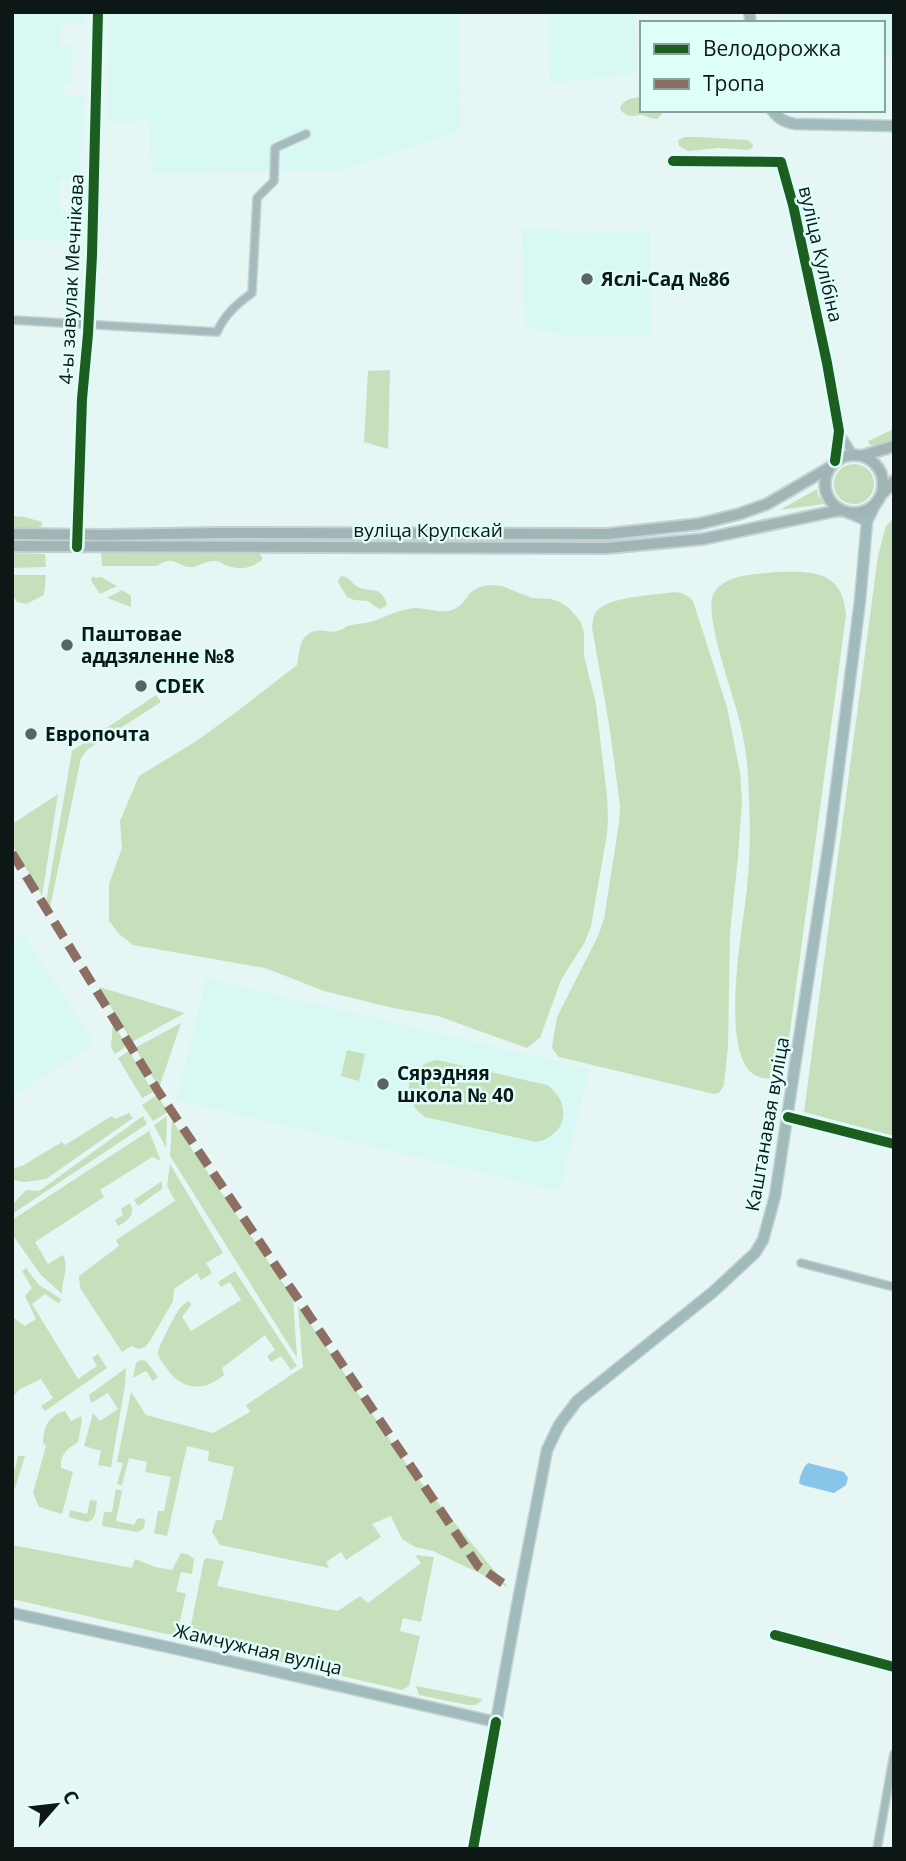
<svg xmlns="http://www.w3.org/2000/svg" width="906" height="1861" font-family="'Open Sans',sans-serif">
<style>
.built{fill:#d8f8f3}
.green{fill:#c6e0bc}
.water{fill:#89c5e9}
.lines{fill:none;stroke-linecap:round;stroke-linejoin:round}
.street-casing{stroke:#c4d1d0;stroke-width:10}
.secondary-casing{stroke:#c4d1d0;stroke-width:13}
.primary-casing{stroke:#c4d1d0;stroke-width:14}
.street{stroke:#a5babd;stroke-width:7}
.secondary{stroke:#a1babb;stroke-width:10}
.primary{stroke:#a1b5b7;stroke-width:10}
.quiet{stroke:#8d6e63;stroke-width:9;stroke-dasharray:18 9;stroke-linecap:butt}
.cycleway-casing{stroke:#ddfef9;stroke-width:15}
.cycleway{stroke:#1b5e20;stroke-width:10}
.poi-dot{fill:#586564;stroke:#ddfef9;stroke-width:2.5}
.labels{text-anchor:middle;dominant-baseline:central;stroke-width:5;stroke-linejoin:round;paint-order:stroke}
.street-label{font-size:19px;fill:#0c1716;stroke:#ddfef9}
.poi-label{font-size:19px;font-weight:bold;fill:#0c1716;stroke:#ddfef9;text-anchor:start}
</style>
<rect width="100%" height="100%" fill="#e5f6f4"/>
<!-- built -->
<path class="built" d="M12,12H85V24H60V45L73,46L71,84H64L63,96H84L79,178L59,179V206L61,213H77L76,242L12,239Z
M108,12H459L460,131L337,171L151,173L150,121L108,122Z
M548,12H635L637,74L550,83Z
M776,12H894V58L883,55V23H792L778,19Z
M522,230L650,232L651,336H563L525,326Z
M23,934L94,1043L12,1097V941Z
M206,978L589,1069L560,1191L177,1100Z"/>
<!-- green -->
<path class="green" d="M642,97V110H665L657,119C652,119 647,116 642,115C630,115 634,119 622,112L620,107C626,98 632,98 642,97Z
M685,137H699L747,140L753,144L752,148L748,150L719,148L688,151L679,146L678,140Z
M390,370L388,449L364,442L368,371Z
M894,429V439L884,444L870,445L868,441Z
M834 484a20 20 0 1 1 40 0a20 20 0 1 1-40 0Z
M817,489L818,495L824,504L780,510Z
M12,516L25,517L42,522V526L38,528H12Z
M894,518V1136L804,1112L878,556L886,526Z
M12,553L45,554L46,567L12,568Z
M101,553H259L262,557V560C253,567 243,570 231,567C225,566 221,561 215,561C205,560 199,568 188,567C175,564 173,555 157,566H102Z
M775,572C812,571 843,570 846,615L786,1061C781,1071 775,1081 763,1078C714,1071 744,922 747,888C751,851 750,814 748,777C747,757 744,738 739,719C733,694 704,615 713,595C724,573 755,575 775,572Z
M12,575H46L44,595L26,604L17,602L12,593Z
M93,576L95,578L101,577L117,586L100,594L91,580Z
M343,576C350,578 352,584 358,587C371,593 382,585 387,605L381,609L374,606L368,601L354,600L347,597L338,582L340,577Z
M491,585L502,586L532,598L551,599L560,602L569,608L581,622L584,633V656L596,704L607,796L608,818L607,834L591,926L585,942L561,980L540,1038L527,1048L438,1016L393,1008L324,991L265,968L133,945L119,934L109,921V884L122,848L120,821L139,776L195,742L239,710L297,665C299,655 299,641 307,635C318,626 327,634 338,631C341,630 344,628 348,626C358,623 369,624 379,619C391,614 402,609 415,608C427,608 440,614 452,610C471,603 462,588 491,585Z
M122,590L131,596V607L107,598Z
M675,592C683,593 688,595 693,601L727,707L740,772L742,801L738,858L730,933L728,1046L724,1085L719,1093L714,1094L559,1057L553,1050L552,1046L557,1017L598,936L604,919L619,823L620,806L610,730L592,627C593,621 593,615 597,611C610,596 656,595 675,592Z
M156,695L161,702L88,749L81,758L50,908L46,902L72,751Z
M58,794L42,896L12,844V821L14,823Z
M99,987L185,1013L132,1042Z
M113,1023L127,1046L115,1054L111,1047Z
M181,1023L159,1088L135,1048Z
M347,1050L365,1054L359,1081L341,1076Z
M129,1051L153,1092L142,1098L118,1058Z
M437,1060L547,1085C573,1103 567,1136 536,1142L425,1117C399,1099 405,1066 437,1060Z
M157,1095L168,1112L153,1121L142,1105Z
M129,1113L133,1118L46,1179L26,1182L12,1180V1169L22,1166L62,1142L65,1145L112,1116L115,1119Z
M143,1116L147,1124L12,1214V1205L26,1190L39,1191Z
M167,1116L166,1148L154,1125Z
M172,1120L293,1298L297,1358L170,1156Z
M149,1131L161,1161L152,1157L100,1190L104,1197L35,1242L48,1264L63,1255C70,1267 61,1281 62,1294L41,1275L12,1234V1220Z
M170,1164L223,1253L206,1263L212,1273L201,1280L197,1273L174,1289L173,1301L150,1341L145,1347L139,1349L131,1346L122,1352L80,1288L79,1276L119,1246L116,1240L175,1201L167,1186Z
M162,1181V1189L138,1206L134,1200Z
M130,1203C136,1214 128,1221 118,1226L115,1220L123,1215L121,1209Z
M26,1268L39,1285L61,1299V1301L58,1303L45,1294L32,1304L78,1379L97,1366L92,1358L98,1354L107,1368L45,1411L41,1406L53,1398L41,1379L20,1389L12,1398V1319L14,1318L25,1326L36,1319L25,1296L32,1288L22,1271Z
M235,1271L297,1366L291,1370L281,1356L271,1362L267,1356L275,1350L265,1335L222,1368L224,1375C203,1393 180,1390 165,1366C162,1362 158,1357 158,1352C159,1346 176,1313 180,1308C182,1305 186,1303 189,1301L191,1305L182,1317L191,1331L241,1300L230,1282L221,1287L218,1282Z
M298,1306L410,1469L508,1587L433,1551L415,1547L402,1539L391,1516L372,1524L381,1537L346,1560L341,1552L326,1562L329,1568L220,1545L212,1532L216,1520H222L234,1467L208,1461L209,1451L187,1446L167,1536L154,1533L158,1511H164L171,1477L145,1472L147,1462L129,1458L122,1485L117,1484L123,1463L117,1462L131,1392L146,1415L213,1433L250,1412L246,1405L303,1367Z
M141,1360L146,1361L158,1377L153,1381L146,1371L133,1378L136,1363Z
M126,1368L125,1385L111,1467L98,1465L101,1451L84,1446L93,1413L100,1421L118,1409L108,1393L91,1403L89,1395Z
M65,1411L71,1421L81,1416L82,1421L78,1442C67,1449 60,1454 61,1468L73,1472L62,1514L39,1507L33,1493L46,1446L43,1443C44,1426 48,1416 65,1411Z
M18,1456H25L15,1488H12V1469H15Z
M116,1489L122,1491L116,1521L134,1525L138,1518L145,1519L144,1528L138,1532L102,1526L104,1512H112Z
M90,1500L97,1501L95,1515L92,1520L87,1522L69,1517L70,1510L87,1514Z
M12,1545L132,1568L135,1559L155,1567L172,1570L181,1553L189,1555L194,1559L192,1574L181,1572L176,1591L186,1594L178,1629L174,1634H166L12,1599Z
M415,1555L434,1557L421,1622L403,1618L400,1631L420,1636L409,1686L402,1690L195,1642L189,1635L204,1560L206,1558L224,1561L217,1586L338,1611L360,1596L368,1603L421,1563Z
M416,1686L483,1699L476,1705H468L419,1695Z"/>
<!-- water -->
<path class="water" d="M808,1463L844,1472L848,1478L846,1485L834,1493L802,1485L799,1483C800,1476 803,1467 808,1463Z"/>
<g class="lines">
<defs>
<path id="street" d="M673,161L781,162L793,205L827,363L839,431L835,461
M12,320L217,332C225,314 237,304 252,293L257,198L274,181L275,148L306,134
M839,432L853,454
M77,547L82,399L88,334L92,255L98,12
M788,1117L894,1144
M801,1263L894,1287
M775,1635L894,1667
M877,1849L894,1754"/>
<path id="secondary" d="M749,12L751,23
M772,110C778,119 785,122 795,124L894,126
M850,513L867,521
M12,1613L181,1650L496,1722
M473,1849L517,1606L547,1450L559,1425L577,1401L713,1292L755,1253L763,1240L775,1196L830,836L860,601L867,521L876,503"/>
<path id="primary" d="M825 484a29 29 0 1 1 58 0a29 29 0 1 1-58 0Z
M862,456L894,446
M881,495L894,481
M12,534L106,535L218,533L607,534L699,524L739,514L767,504L829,468
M12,546L607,548L703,539L840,510"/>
</defs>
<!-- street casing -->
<use href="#street" class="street-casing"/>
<!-- secondary casing -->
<use href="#secondary" class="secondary-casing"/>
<!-- primary casing -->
<use href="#primary" class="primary-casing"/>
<!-- street -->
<use href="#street" class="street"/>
<!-- secondary -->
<use href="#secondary" class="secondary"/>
<!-- primary -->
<use href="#primary" class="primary"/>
<!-- quiet -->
<path class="quiet" d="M12,853L158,1091L478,1566L508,1587"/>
<defs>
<path id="cycleway" d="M673,161L781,162L793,205L827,363L839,431L835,461
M77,547L82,399L88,334L92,255L98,12
M788,1117L894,1144
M775,1635L894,1667
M473,1849L496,1722"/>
</defs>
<!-- cycleway casing -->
<use href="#cycleway" class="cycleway-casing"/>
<!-- cycleway -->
<use href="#cycleway" class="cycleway"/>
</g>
<!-- markers -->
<g class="poi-dot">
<circle cx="587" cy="279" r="7"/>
<circle cx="67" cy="645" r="7"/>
<circle cx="141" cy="686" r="7"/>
<circle cx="31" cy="734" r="7"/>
<circle cx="383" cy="1084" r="7"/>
</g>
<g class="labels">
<!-- street labels -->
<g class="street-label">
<text transform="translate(821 254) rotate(77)">вуліца Кулібіна</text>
<text transform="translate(71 279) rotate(-87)">4-ы завулак Мечнікава</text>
<text x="428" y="530">вуліца Крупскай</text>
<text transform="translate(767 1124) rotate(-80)">Каштанавая вуліца</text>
<text transform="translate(258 1649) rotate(13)">Жамчужная вуліца</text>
</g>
<!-- poi labels -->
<g class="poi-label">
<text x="601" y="279">Яслі-Сад №86</text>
<text x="81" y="634">Паштовае<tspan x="81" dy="22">аддзяленне №8</tspan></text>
<text x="155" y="686">CDEK</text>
<text x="45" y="734">Европочта</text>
<text x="397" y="1073">Сярэдняя<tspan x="397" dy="22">школа № 40</tspan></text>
</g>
</g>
<!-- border -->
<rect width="906" height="1861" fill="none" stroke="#0c1716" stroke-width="28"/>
<!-- legend -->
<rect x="640" y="21" width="245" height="91" fill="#ddfef9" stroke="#89a29e" stroke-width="2"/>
<rect x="654" y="44" width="35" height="10" fill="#1b5e20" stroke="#89a29e" stroke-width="2"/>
<text x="703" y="56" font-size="21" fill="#0c1716">Велодорожка</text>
<rect x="654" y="79" width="35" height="10" fill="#8d6e63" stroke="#89a29e" stroke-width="2"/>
<text x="703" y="91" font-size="21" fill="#0c1716">Тропа</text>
<!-- north arrow -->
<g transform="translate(56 1805) rotate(62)" stroke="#ddfef9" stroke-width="5" paint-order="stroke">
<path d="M0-5L12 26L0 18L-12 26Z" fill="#0c1716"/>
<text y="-10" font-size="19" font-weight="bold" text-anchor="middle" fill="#0c1716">С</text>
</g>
</svg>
